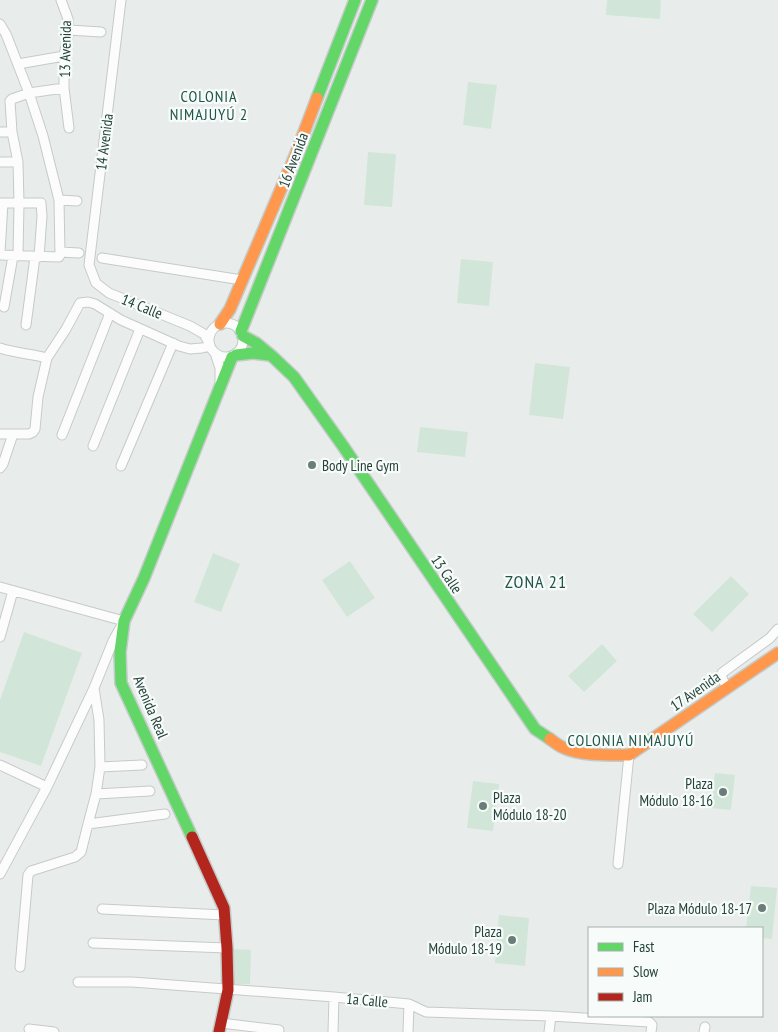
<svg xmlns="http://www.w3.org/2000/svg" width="778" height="1032" font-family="'PT Sans Narrow',sans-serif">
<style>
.pitch{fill:#d1e6d8}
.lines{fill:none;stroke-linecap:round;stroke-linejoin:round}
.street-casing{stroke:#c5cac8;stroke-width:11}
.fast-casing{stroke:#c3cbc8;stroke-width:14}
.slow-casing{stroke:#c3cbc8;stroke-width:14}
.jam-casing{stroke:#c3cbc8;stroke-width:14}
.street{stroke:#fcfcfc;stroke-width:9}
.fast{stroke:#63d668;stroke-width:11}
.slow{stroke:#ff974d;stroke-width:11}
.jam{stroke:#b3261e;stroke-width:11}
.poi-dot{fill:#697e78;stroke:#f7fbf9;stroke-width:2}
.labels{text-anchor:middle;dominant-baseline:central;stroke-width:4.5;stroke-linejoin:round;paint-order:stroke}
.street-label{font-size:15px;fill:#24423a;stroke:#f7fbf9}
.poi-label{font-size:15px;fill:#24423a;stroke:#f7fbf9;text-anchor:end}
.neighbourhood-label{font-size:16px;letter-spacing:1px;fill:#1f5548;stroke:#f7fbf9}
.quarter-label{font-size:18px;letter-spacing:1px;fill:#1f5548;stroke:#f7fbf9}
</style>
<rect width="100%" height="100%" fill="#e8edeb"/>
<!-- pitch -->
<path class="pitch" d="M607,0H661L660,19L606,15Z
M468,82L497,85L491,129L463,125Z
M368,152L396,154L392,207L364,205Z
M461,259L493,262L489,306L457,303Z
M535,363L570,367L563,419L529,415Z
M420,427L468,432L465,457L417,452Z
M213,553L240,564L221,612L194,602Z
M350,561L375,598L347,617L322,580Z
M731,576L749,594L712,632L693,614Z
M24,632L82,653L41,766L0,752V700Z
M602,644L617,661L584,692L568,676Z
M715,773L735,775L731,810L711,808Z
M473,781L499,784L493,831L467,828Z
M751,886L777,888L772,939L762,938V928H746Z
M499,915L529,918L525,966L495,963Z
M231,949L251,950L250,984H231Z"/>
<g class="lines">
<defs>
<path id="street" d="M61,0L68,19L69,30L64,56V88L69,128
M121,0L89,265L96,283L109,293L190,326L204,334L209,343
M0,24L6,34L29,93L43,136L59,200L60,255L59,257L0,255
M69,30L101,32
M18,64L64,56
M0,132H12
M0,162H18
M59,200L77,201
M0,203H41L42,216L39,257
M0,252L3,203
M60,252L79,253
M18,256L19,203L18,162L12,132L10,101L12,99L29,93L64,88
M102,258L242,280
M4,307L13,256
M209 340a17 17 0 1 1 34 0a17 17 0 1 1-34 0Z
M26,325L35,257
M0,348C15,353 31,354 47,358
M215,353L220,368V382
M0,434H29L33,432L35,429L38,397L47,358L66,329L80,303L88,302L95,304L121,320L179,346L190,349L202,348L210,346
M62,435L110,313
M93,446L140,329
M121,466L173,343
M0,468L3,464L13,434
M0,587L124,621L113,641L94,688L47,787L0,874
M0,637L13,591
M728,687C724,682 721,679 722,673L770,638L778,629
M0,765L47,787
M100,767L142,765
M96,794L150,791
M88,824L165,814
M618,864L629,755
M102,909L224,915
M93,943L227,948
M20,967L28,875L31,871L75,857L81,852L88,824L96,794L100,767L99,720L94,688
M78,982H132L334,997L409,1004L426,1012L551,1016L649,1022L652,1025L651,1032
M221,1023L279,1030
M29,1029L54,1032
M333,1032L334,997
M408,1032L409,1004
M549,1032L551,1016
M704,1032L705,1027"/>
<path id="fast" d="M317,98L355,0
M241,331L372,0
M243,336L256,343L273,357L294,377L343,446L535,729L550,739
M236,355L253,353L269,355
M192,837L121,683L120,652L124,621L144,578L232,357"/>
<path id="slow" d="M220,324L230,309L295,156L317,98
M550,739C554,742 559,746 564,748C582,756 609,755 629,755L778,653"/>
<path id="jam" d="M192,837L224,908L227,948L228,990L219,1032"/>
</defs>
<!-- street casing -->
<use href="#street" class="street-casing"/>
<!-- fast casing -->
<use href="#fast" class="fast-casing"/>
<!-- slow casing -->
<use href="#slow" class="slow-casing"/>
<!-- jam casing -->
<use href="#jam" class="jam-casing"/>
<!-- street -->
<use href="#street" class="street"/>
<!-- fast -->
<use href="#fast" class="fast"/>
<!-- slow -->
<use href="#slow" class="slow"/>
<!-- jam -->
<use href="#jam" class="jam"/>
</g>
<!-- markers -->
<g class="poi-dot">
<circle cx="312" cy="465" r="5"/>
<circle cx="723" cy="792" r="5"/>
<circle cx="483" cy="806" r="5"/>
<circle cx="762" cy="908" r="5"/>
<circle cx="512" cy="940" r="5"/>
</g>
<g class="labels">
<!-- street labels -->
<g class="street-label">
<text transform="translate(65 49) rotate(-89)">13 Avenida</text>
<text transform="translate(104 142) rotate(-83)">14 Avenida</text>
<text transform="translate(293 160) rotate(-69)">16 Avenida</text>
<text transform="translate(142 306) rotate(22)">14 Calle</text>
<text transform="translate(447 574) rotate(56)">13 Calle</text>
<text transform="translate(695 691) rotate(-35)">17 Avenida</text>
<text transform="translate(151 707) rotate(67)">Avenida Real</text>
<text transform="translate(367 1000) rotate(5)">1a Calle</text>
</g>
<!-- poi labels -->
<g class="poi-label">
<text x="322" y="465" text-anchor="start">Body Line Gym</text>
<text x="713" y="783">Plaza<tspan x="713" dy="17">Módulo 18-16</tspan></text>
<text x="493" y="797" text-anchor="start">Plaza<tspan x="493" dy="17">Módulo 18-20</tspan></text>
<text x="752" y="908">Plaza Módulo 18-17</text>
<text x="502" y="931">Plaza<tspan x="502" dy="17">Módulo 18-19</tspan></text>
</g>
<!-- neighbourhood labels -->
<g class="neighbourhood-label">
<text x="209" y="96">COLONIA<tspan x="209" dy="18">NIMAJUYÚ 2</tspan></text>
<text x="631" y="740">COLONIA NIMAJUYÚ</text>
</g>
<!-- quarter labels -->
<g class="quarter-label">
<text x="536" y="581">ZONA 21</text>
</g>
</g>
<!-- legend -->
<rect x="588" y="927" width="175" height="90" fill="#f7fbf9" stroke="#a3b1ad"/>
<rect x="598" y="943" width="25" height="8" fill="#63d668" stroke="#a3b1ad"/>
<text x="633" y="952" font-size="15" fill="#24423a">Fast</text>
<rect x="598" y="968" width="25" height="8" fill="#ff974d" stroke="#a3b1ad"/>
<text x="633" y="977" font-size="15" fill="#24423a">Slow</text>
<rect x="598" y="993" width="25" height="8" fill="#b3261e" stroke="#a3b1ad"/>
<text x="633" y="1002" font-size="15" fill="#24423a">Jam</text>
</svg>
